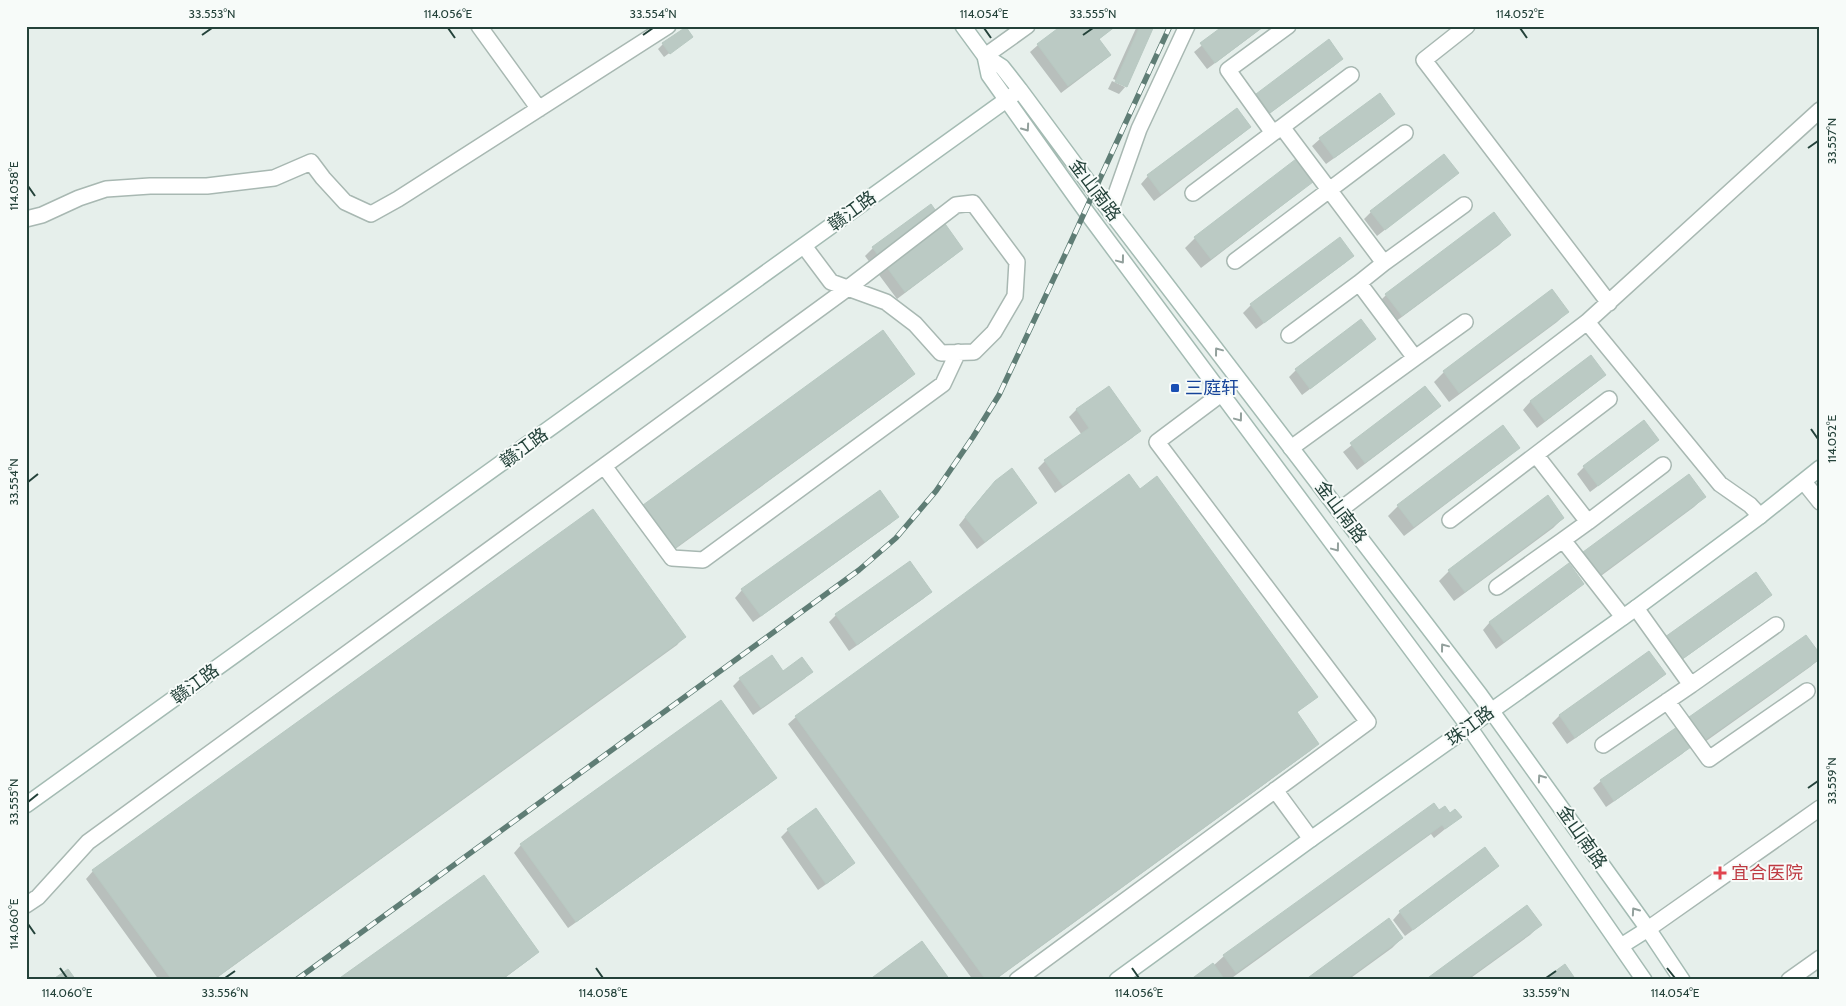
<svg xmlns="http://www.w3.org/2000/svg" width="1846" height="1006" font-family="Cabin,'Noto Sans SC',sans-serif">
<style>
.shadow{fill:#0003}
.building{fill:#bbcac4;stroke:#b8c9c2}
.lines{fill:none;stroke-linecap:round;stroke-linejoin:round}
.street-casing{stroke:#a8b8b2;stroke-width:18}
.secondary-casing{stroke:#a4bbb3;stroke-width:18}
.street{stroke:#fff;stroke-width:15}
.secondary{stroke:#fff;stroke-width:15}
.rail-casing{stroke:#5f7d75;stroke-width:5.5}
.rail{stroke:#f7fbf9;stroke-width:4;stroke-dasharray:11;stroke-linecap:butt}
.oneway{stroke:#92a09c}
.ticks{fill:none;stroke:#24423a;stroke-width:2}
.transit-dot{fill:#1a4fb4;stroke:#f7fbf9;stroke-width:2}
.health-dot{fill:#e0444e;stroke:#f7fbf9;stroke-width:2}
.labels{text-anchor:middle;dominant-baseline:central;stroke-width:4;stroke-linejoin:round;paint-order:stroke}
.street-label{font-size:18px;fill:#24423a;stroke:#f7fbf9}
.transit-label{font-size:18px;fill:#164399;stroke:#f7fbf9;text-anchor:start}
.health-label{font-size:18px;fill:#be3a42;stroke:#f7fbf9;text-anchor:start}
.neatline{fill:none;stroke:#24423a;stroke-width:2}
.ticks-label{font-size:12px;text-anchor:middle;fill:#24423a}
</style>
<rect width="100%" height="100%" fill="#e6efeb"/>
<!-- shadow -->
<path class="shadow" d="M1115,26L1098,40L1110,55L1102,62L1061,93L1030,52L1038,45Z
M1137,26H1153L1126,86L1119,94L1108,89L1112,81L1125,87V84L1113,79Z
M1225,26H1265L1207,69L1194,52Z
M691,37L664,57L658,49L663,44Z
M1342,58L1334,66L1262,119L1249,102L1257,95Z
M1393,113L1386,121L1326,164L1312,146L1320,139Z
M1250,127L1242,134L1154,201L1141,184L1148,176Z
M1457,173L1377,236L1364,219L1371,212Z
M1311,181L1301,191L1201,268L1185,248L1195,238Z
M930,206L962,249L954,256L897,299L865,256L873,248Z
M1494,214L1509,235L1499,245L1391,325L1376,305L1386,295Z
M1339,239L1352,256L1345,263L1256,329L1243,313L1251,305Z
M1552,291L1567,312L1557,322L1449,402L1434,382L1444,372Z
M1367,346L1302,395L1289,377L1296,370Z
M1591,357L1604,375L1597,382L1537,428L1523,410L1530,402Z
M913,374L906,381L667,555L637,513L644,506Z
M1109,387L1139,431L1132,438L1055,493L1038,468L1045,461L1082,435L1069,417L1076,410Z
M1425,388L1432,413L1357,470L1343,452Z
M1658,440L1650,447L1590,492L1577,474L1584,467Z
M1518,448L1508,457L1404,536L1388,516L1398,506Z
M987,490L1036,503L977,549L959,525Z
M1140,490L1316,697L1296,713L1318,743L1310,751L995,980H973L788,724L796,717Z
M1704,497L1694,507L1590,584L1574,563L1584,553Z
M898,516L890,524L753,622L735,598L742,590Z
M1563,518L1553,528L1454,601L1439,581L1449,571Z
M1582,584L1575,591L1496,649L1483,630L1490,622Z
M931,591L923,599L849,651L829,622L836,615Z
M1770,595L1763,602L1673,666L1658,645Z
M684,637L677,645L214,980H159L86,879L93,871Z
M1649,652L1664,674L1657,681L1567,744L1552,723L1559,716Z
M1820,658L1810,667L1695,749L1680,728L1690,718Z
M782,672H811L804,679L753,715L733,686L740,679Z
M1677,728L1689,747L1682,754L1606,807L1593,788L1601,781Z
M775,778L768,785L568,928L514,853L521,845Z
M1439,812L1460,817L1434,838L1431,834L1229,980H1193L1213,966L1224,956Z
M788,830L853,863L846,870L818,890L781,837Z
M1498,866L1490,873L1405,936L1393,920L1400,912Z
M1540,925L1530,935L1468,980H1427Z
M1402,938L1392,948L1348,980H1307Z
M538,952L530,959L502,980H339Z"/>
<!-- building -->
<path class="building" d="M1061,26H1116L1099,39L1111,55L1068,86L1037,44Z
M1140,26H1154L1127,87L1115,82Z
M1223,26H1264L1215,63L1200,43Z
M686,27L693,37L670,54L662,43Z
M1329,39L1343,59L1270,113L1256,94Z
M1380,93L1395,114L1334,158L1319,138Z
M1237,108L1251,127L1161,194L1147,175Z
M1444,154L1459,173L1385,230L1370,211Z
M1296,159L1313,182L1211,259L1194,237Z
M931,204L963,249L905,292L872,247Z
M1494,212L1511,235L1402,316L1385,294Z
M1340,237L1354,256L1264,323L1250,304Z
M1552,289L1569,312L1459,393L1443,371Z
M1361,319L1376,339L1310,389L1295,369Z
M883,330L915,374L675,548L643,505Z
M1591,355L1606,375L1545,421L1530,401Z
M1109,386L1141,431L1063,486L1044,460L1089,428L1076,409Z
M1425,386L1441,406L1365,463L1350,443Z
M1644,420L1659,440L1598,486L1583,466Z
M1503,425L1520,448L1414,527L1397,505Z
M1012,468L1037,503L985,542L965,517L995,481Z
M1129,474L1140,489L1157,476L1318,697L1297,712L1319,744L994,980H986L795,716Z
M1689,474L1706,497L1600,575L1583,552Z
M880,490L899,517L761,616L741,589Z
M1548,495L1564,518L1465,592L1448,570Z
M593,509L686,637L213,980H172L92,870Z
M910,561L932,592L857,645L835,614Z
M1569,563L1584,584L1504,642L1489,622Z
M1756,572L1772,595L1681,660L1665,637Z
M1806,635L1820,654V659L1705,740L1689,717Z
M1649,651L1666,674L1575,738L1559,715Z
M772,655L783,671L802,657L813,672L761,708L739,678Z
M721,700L777,778L576,922L520,844Z
M1677,727L1691,747L1614,801L1600,780Z
M1434,803L1439,810L1445,806L1450,813L1455,809L1462,817L1445,829L1442,825L1236,973L1223,955Z
M816,808L855,863L826,884L787,829Z
M1485,847L1499,866L1413,930L1399,911Z
M484,875L539,952L501,980H337Z
M1527,905L1542,925L1466,980H1425Z
M1389,918L1403,938L1346,980H1305Z
M922,941L950,980H869Z
M1213,963L1225,980H1190Z
M1565,964L1576,980H1543Z
M68,969L76,980H52Z"/>
<g class="lines">
<defs>
<path id="street" d="M479,26L539,109
M1288,26L1228,70L1273,133L1282,127L1384,263L1359,283L1415,358L1465,322
M1467,26L1424,60L1609,303
M985,56L1027,26
M1282,127L1351,75
M1193,193L1273,133
M1110,211L1139,129L1187,26
M26,219L42,215L79,198L106,189L150,186H207L274,178L311,162L323,178L345,202L371,214L398,199L668,26
M804,246L831,282L886,302L915,324L941,353L974,352L994,332L1015,296L1017,262L973,203L956,205L848,288L604,466L672,558L703,560L943,384L958,352
M1235,261L1405,133
M1384,263L1464,205
M1587,322L1720,484L1750,505L1760,516
M1289,335L1359,283
M1291,448L1415,358
M1536,455L1588,522L1563,540L1623,617
M1804,482L1820,502
M1340,510L1587,322L1820,110
M1450,520L1609,399
M1588,522L1663,465
M1497,587L1563,540
M1691,685L1776,625
M1667,701L1709,759L1807,691
M1603,745L1691,685L1636,608
M1275,790L1311,839
M26,905L38,897L88,842L604,466
M1648,929L1820,808
M1017,980L1368,722L1157,442L1221,394
M1789,980L1820,958"/>
<path id="secondary" d="M963,26L985,56L1002,67L1020,90L1094,190L1480,695L1648,929L1682,980
M985,56L989,75L1085,210L1469,727L1644,980
M26,805L1020,90
M1621,946L1648,929
M1117,980L1311,839L1636,608L1760,516L1820,468"/>
</defs>
<!-- street casing -->
<use href="#street" class="street-casing"/>
<!-- secondary casing -->
<use href="#secondary" class="secondary-casing"/>
<!-- street -->
<use href="#street" class="street"/>
<!-- secondary -->
<use href="#secondary" class="secondary"/>
<defs>
<path id="rail" d="M296,980L859,570L896,538L936,491L973,437L999,395L1070,244L1170,26"/>
</defs>
<!-- rail casing -->
<use href="#rail" class="rail-casing"/>
<!-- rail -->
<use href="#rail" class="rail"/>
</g>
<!-- one-way arrows -->
<defs><path id="oneway-chevron" d="M-2-3.5L2.5 0L-2 3.5" fill="none" stroke-width="1.6" stroke-linecap="round" stroke-linejoin="round" transform="scale(1.25)"/></defs>
<g class="oneway">
<use href="#oneway-chevron" transform="translate(1026 128) rotate(55)"/>
<use href="#oneway-chevron" transform="translate(1121 260) rotate(53)"/>
<use href="#oneway-chevron" transform="translate(1218 351) rotate(-127)"/>
<use href="#oneway-chevron" transform="translate(1239 418) rotate(53)"/>
<use href="#oneway-chevron" transform="translate(1336 548) rotate(53)"/>
<use href="#oneway-chevron" transform="translate(1444 647) rotate(-127)"/>
<use href="#oneway-chevron" transform="translate(1541 778) rotate(-125)"/>
<use href="#oneway-chevron" transform="translate(1635 911) rotate(-125)"/>
</g>
<!-- ticks -->
<path class="ticks" d="M448,28L455,38M984,28L991,38M1520,28L1527,38M202,35L212,28M643,35L653,28M1083,35L1093,28M1808,148L1818,141M28,186L35,196M1811,429L1818,439M28,482L38,474M1808,788L1818,781M28,802L38,794M28,924L35,934M60,968L67,978M596,968L603,978M1132,968L1139,978M1667,968L1675,978M225,978L235,971M1546,978L1556,971"/>
<!-- markers -->
<rect class="transit-dot" x="1170" y="383" width="10" height="10" rx="2.5"/>
<path class="health-dot" d="M1717.5 865.5h5v5h5v5h-5v5h-5v-5h-5v-5h5z"/>
<g class="labels">
<!-- street labels -->
<g class="street-label">
<text transform="translate(1095 190) rotate(53)">金山南路</text>
<text transform="translate(852 211) rotate(-36)">赣江路</text>
<text transform="translate(524 448) rotate(-36)">赣江路</text>
<text transform="translate(1341 512) rotate(53)">金山南路</text>
<text transform="translate(195 684) rotate(-36)">赣江路</text>
<text transform="translate(1470 726) rotate(-36)">珠江路</text>
<text transform="translate(1582 837) rotate(55)">金山南路</text>
</g>
<!-- transit labels -->
<g class="transit-label">
<text x="1185" y="388">三庭轩</text>
</g>
<!-- health labels -->
<g class="health-label">
<text x="1731" y="873">宜合医院</text>
</g>
</g>
<!-- border -->
<rect width="1846" height="1006" fill="none" stroke="#f7fbf9" stroke-width="55"/>
<rect x="28" y="28" width="1790" height="950" class="neatline"/>
<g class="ticks-label">
<text x="212" y="18">33.553°N</text>
<text x="448" y="18">114.056°E</text>
<text x="653" y="18">33.554°N</text>
<text x="984" y="18">114.054°E</text>
<text x="1093" y="18">33.555°N</text>
<text x="1520" y="18">114.052°E</text>
<text transform="translate(1832 141) rotate(-90)" y="4">33.557°N</text>
<text transform="translate(14 186) rotate(-90)" y="4">114.058°E</text>
<text transform="translate(1832 439) rotate(-90)" y="4">114.052°E</text>
<text transform="translate(14 482) rotate(-90)" y="4">33.554°N</text>
<text transform="translate(1832 781) rotate(-90)" y="4">33.559°N</text>
<text transform="translate(14 802) rotate(-90)" y="4">33.555°N</text>
<text transform="translate(14 924) rotate(-90)" y="4">114.060°E</text>
<text x="67" y="997">114.060°E</text>
<text x="225" y="997">33.556°N</text>
<text x="603" y="997">114.058°E</text>
<text x="1139" y="997">114.056°E</text>
<text x="1546" y="997">33.559°N</text>
<text x="1675" y="997">114.054°E</text>
</g>
</svg>
